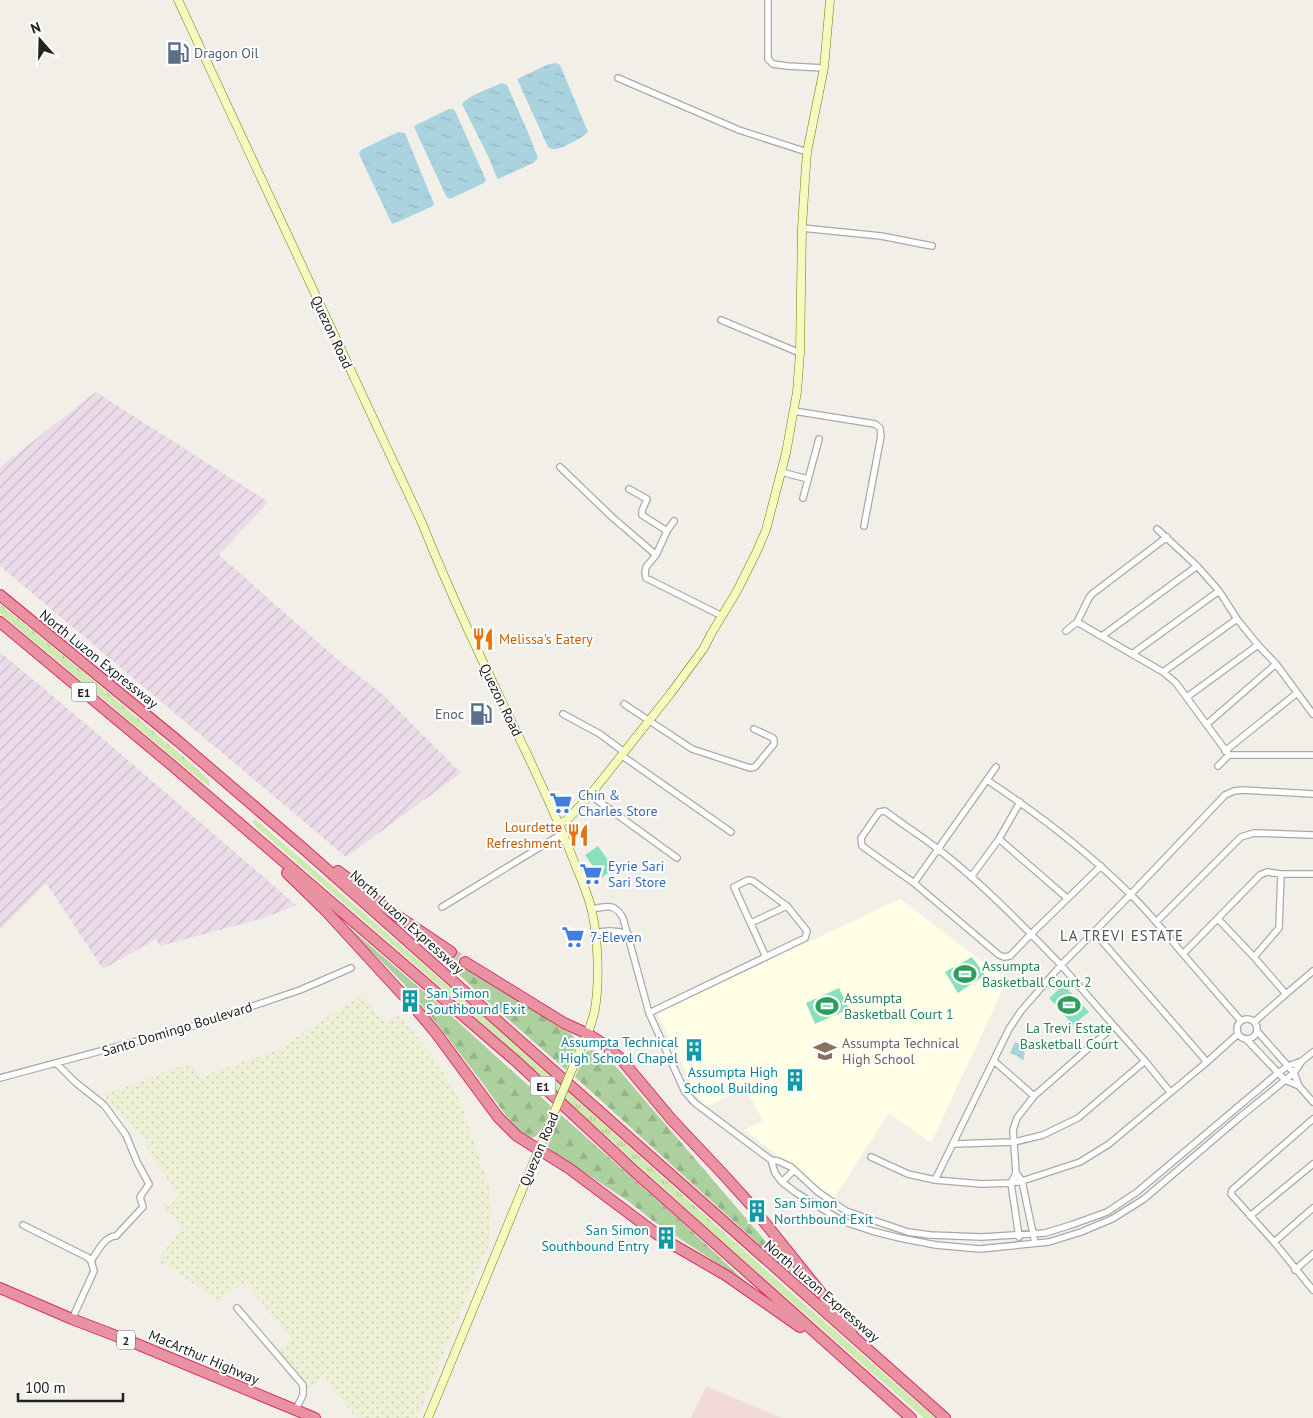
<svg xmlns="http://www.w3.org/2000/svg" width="1313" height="1418" font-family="'PT Sans',sans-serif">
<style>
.commercial{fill:#f2dad9}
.industrial{fill:url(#industrial-furrows)}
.education{fill:#ffffe5}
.farmland{fill:url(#farmland-dots)}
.grass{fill:url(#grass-tufts)}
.forest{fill:url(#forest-firs)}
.pitch{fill:#88e0be}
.water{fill:url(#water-ripples)}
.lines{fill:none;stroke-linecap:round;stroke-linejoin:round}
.highway-tunnel{stroke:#c8c6c1;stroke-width:10;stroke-dasharray:10 5;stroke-linecap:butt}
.street-casing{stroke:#a9a9a9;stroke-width:8}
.secondary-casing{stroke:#707d05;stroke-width:9}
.highway-casing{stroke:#dc2a67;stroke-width:12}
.street{stroke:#fff;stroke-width:5.5}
.secondary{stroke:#f7fabf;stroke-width:8}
.highway{stroke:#e892a2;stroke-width:10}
.secondary-bridge-casing{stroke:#707d05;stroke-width:9;stroke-linecap:butt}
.secondary-bridge{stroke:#f7fabf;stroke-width:8}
.labels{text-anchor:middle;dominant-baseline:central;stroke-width:4;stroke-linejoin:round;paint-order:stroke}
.shield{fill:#fff;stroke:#646464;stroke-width:1}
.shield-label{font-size:12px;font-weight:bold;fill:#222}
.service-label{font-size:14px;fill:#4e5e75;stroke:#fff;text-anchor:start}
.street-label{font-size:14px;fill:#222;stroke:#fff}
.food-label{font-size:14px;fill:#c56008;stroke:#fff;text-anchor:start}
.shop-label{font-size:14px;fill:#366cbe;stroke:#fff;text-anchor:start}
.leisure-label{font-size:14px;fill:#27864d;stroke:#fff;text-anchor:start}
.culture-label{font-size:14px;fill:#0d838f;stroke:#fff;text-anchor:end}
.education-label{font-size:14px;fill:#785e54;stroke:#fff;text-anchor:start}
.neighbourhood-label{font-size:15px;letter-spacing:1px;fill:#555;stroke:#fff}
</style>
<defs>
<pattern id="industrial-furrows" width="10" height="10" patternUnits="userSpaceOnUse" patternTransform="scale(1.25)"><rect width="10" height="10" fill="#ebdbe8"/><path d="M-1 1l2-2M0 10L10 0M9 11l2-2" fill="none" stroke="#c9bcc7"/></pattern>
<pattern id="farmland-dots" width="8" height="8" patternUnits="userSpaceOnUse" patternTransform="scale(1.25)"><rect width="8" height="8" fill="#eef0d5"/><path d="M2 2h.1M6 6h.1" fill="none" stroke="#ccceb7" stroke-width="1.8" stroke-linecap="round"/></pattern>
<pattern id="grass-tufts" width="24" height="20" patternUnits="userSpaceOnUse" patternTransform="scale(1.25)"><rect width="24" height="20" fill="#cdebb0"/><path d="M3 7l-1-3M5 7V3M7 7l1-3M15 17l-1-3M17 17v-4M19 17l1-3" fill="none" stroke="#b0c997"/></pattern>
<pattern id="forest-firs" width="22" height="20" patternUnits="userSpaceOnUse" patternTransform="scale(1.25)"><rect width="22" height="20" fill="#add19e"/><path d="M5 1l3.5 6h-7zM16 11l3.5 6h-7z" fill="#95b388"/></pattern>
<pattern id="water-ripples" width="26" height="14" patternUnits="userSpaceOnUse" patternTransform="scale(1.25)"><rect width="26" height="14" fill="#aad3df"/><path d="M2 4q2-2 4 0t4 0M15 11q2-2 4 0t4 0" fill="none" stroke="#92b5bf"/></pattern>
</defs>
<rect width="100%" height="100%" fill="#f2efe9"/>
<!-- commercial -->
<path class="commercial" d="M706,1386L782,1418H691Z"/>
<!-- industrial -->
<path class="industrial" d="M96,392L268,502L219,555L337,659L381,693L461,773L346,857L0,566V467Z
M0,652L80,719L296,905L267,917L160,946L156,939L103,969L46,883L0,929Z"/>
<!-- education -->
<path class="education" d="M900,899L1007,980L931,1143L889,1113L834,1198L744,1130L763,1121L746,1089L704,1107L657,1013Z"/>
<!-- farmland -->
<path class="farmland" d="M362,995L385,1023L398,1015L430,1051L461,1102L490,1190V1242L417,1418H362L354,1415L323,1377L308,1388L278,1351L292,1339L245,1282L219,1301L157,1260L183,1228L165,1209L179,1197L135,1128L104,1095L189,1063L200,1077L275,1051Z"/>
<!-- grass -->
<path class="grass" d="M0,604L83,672L193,765L209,780L210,785L209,786L203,782L0,613Z
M255,819L499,1030L779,1282L935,1418H924L724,1243L457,1001L255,826L252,822Z"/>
<!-- forest -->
<path class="forest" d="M344,923L436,1002L551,1106C547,1115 541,1140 529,1138C520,1136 493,1098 487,1089C460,1054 434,1018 404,984C387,966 368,949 350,931Z
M419,937L559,1027C562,1029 567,1031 570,1033C582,1041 570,1059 566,1070L486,1000Z
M591,1050C603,1051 611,1062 619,1070L797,1278L783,1266L575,1077L586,1052Z
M560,1114L683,1223L752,1288L726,1269L653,1221L628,1201L590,1176L550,1151L548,1145Z"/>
<!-- pitch -->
<path class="pitch" d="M598,846L614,869L601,878L585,855Z
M972,957L985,975L958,993L945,972Z
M1064,985L1089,1012L1073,1025L1049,998Z
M839,988L849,1009L815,1024L806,1003Z"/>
<!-- water -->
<path class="water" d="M556,63L560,65L588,132C584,137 558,151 552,149C551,149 549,147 548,147L517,79L549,64Z
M502,83L507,85L530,137L538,158L533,163L498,179L496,176L489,158L462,104C469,95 491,88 502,83Z
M449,109H453L455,111L486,180L484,183L450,199L446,196L414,127L416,125Z
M398,132L405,133L434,204L433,206L393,224L391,222L359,154L361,150Z
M1015,1042L1025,1046L1024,1060L1020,1059L1018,1056L1010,1053Z"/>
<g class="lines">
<!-- highway-tunnel -->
<path class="highway-tunnel" d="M451,952L465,962
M403,995L415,1008"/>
<defs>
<path id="street" d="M768,0V59L773,64L787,66L824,68
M618,78L739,130L807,152
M802,228L881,236L932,246
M721,320L800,353
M794,411L875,424L880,428L881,436L864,526
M560,467L612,517L656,555
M781,472L808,479
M629,489L647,499L642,511V515L667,531L656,555L646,567L645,573L646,578L722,616
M803,498L819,439
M1157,529L1197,566L1219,591L1237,619L1258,645L1276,664L1313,714
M667,531L674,521
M1077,622L1163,672L1176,683L1229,755H1313
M1066,631L1077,622L1089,598L1092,594L1167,537
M1102,636L1197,566
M1132,654L1219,591
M1163,672L1237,619
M1187,697L1258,645
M624,704L692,749L750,768L755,767L774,744V740L773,738L754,729
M563,714L600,734L624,752
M1207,724L1276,664
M1225,751L1297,693
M621,755L731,832
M1218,766L1229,755
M987,780C1038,814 1087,851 1130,894C1149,912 1166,934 1183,954L1260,875L1267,872L1281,874H1313
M590,795L677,858
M999,839L1067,898
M971,877L999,839L1020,802
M914,883L996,767
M442,907L563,833
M591,909C607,907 614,902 623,918L649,1013L685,1092L695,1103L771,1160L778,1161L791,1167L818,1192L846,1211L908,1232L930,1235L982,1237L1045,1233L1071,1225L1107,1212L1137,1192L1278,1073L1288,1066L1302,1061L1313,1052
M1218,919L1254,957L1286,994L1313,971
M1156,922L1241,837L1254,833L1313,835
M751,923L787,906
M1094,932L1131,894L1225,795L1234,791L1243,790L1313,794
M595,933C607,930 616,930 628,934
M1183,954L1241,1021
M1254,957L1279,928L1281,874
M649,1013L805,938L807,931L787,906L753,881L748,880L734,887L766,957
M1237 1029a10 10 0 1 1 20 0a10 10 0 1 1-20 0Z
M1254,1022L1286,994
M1114,1026L1145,1061L1170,1092
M1257,1031L1294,1073L1299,1086L1313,1102
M1246,1039L1285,1080L1299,1086
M994,1061L1034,1096
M57,1064L75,1082L104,1105L126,1135L137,1162L149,1184L140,1197L143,1207L116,1236C105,1236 97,1252 91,1261
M0,1078L197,1025L300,990L351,968
M1313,1119L1232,1190L1231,1194L1274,1242L1313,1290
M953,1144L1014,1142L1043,1135L1078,1118L1145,1061
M871,1157L908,1174L935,1180L982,1184L1011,1183L1022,1181L1080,1162L1109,1144L1207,1062
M771,1160L775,1173L782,1182L795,1192L842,1221L872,1231L900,1238L936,1245L980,1249L1049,1242L1081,1232L1112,1219L1144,1199L1240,1117L1294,1073L1302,1061
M1016,1173L1022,1181L1035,1243
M935,1180L1009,1029L1021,1011L1061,965C1022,925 982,883 938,849C921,836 902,824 885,811L879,812L861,838L862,846L914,883L999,955L1004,957L1010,956L1031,934L1101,866
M782,1182L794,1170
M1250,1216L1313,1164
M23,1225L87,1257L91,1261L94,1271L72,1319
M1019,1237L1011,1183L1016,1173L1013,1130L1017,1118L1034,1096L1114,1026L1061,965L1094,932L1207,1062L1238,1034
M1274,1242L1313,1208
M1295,1270L1313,1254
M237,1308L303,1385V1395L296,1409"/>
<path id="secondary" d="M178,0L422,523C453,601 490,677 527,754C544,790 561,827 575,864C580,876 585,888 589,900C598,929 600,978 595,1009C592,1025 585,1040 578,1055
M560,824L568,819L590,795L671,693L704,648L711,634L737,591L756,553L766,530L786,453L797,392L800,353L802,228L805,179L807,152L824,68L830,0
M428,1418L551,1120"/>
<path id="highway" d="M0,595L178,741L305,850L945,1418
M0,622L168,762L517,1062L633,1170L911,1418
M338,871L390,911L451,952
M287,873L326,911L403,995
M465,962L564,1023L588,1034L605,1045L621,1059L672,1120L722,1173L751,1205
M415,1008L436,1033L498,1117L517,1136L570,1169L658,1235
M761,1218L826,1299L853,1328
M672,1244L727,1276L800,1327
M0,1288L72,1319L132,1342L315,1418"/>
</defs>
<!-- street casing -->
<use href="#street" class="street-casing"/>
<!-- secondary casing -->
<use href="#secondary" class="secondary-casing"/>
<!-- highway casing -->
<use href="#highway" class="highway-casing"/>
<!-- street -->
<use href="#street" class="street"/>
<!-- secondary -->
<use href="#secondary" class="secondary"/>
<!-- highway -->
<use href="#highway" class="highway"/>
<defs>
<path id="secondary-bridge" d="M551,1120L578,1055"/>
</defs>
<!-- secondary-bridge casing -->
<use href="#secondary-bridge" class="secondary-bridge-casing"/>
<!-- secondary-bridge -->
<use href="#secondary-bridge" class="secondary-bridge"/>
</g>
<!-- icons -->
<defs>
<symbol id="fuel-bare" viewBox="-9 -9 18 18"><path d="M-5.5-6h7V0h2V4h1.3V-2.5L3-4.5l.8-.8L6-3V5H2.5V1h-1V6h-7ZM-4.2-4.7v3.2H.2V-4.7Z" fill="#5c6f8a" stroke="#fff" stroke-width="2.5" paint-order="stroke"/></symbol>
<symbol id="restaurant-bare" viewBox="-9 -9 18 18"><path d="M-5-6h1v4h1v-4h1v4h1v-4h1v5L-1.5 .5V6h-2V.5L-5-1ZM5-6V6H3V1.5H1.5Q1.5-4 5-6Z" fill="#e8710a" stroke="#fff" stroke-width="2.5" paint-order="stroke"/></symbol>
<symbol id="supermarket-bare" viewBox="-9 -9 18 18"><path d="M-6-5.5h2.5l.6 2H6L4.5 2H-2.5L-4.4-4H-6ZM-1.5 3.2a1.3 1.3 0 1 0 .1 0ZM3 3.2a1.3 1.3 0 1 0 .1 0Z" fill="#3f7fe0" stroke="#fff" stroke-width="2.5" paint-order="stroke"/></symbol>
<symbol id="stadium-bare" viewBox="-9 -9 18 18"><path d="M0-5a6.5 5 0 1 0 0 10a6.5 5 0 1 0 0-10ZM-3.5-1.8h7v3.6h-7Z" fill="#2e9e5b" stroke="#fff" stroke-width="2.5" paint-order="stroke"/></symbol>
<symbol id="building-bare" viewBox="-9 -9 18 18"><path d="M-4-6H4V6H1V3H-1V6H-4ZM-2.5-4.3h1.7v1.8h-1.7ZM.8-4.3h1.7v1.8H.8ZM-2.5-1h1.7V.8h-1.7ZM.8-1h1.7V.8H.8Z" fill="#0f9aa8" stroke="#fff" stroke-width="2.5" paint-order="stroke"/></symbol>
<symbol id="school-bare" viewBox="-9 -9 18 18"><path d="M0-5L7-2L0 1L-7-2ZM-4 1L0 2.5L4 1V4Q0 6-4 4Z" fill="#8d6e63" stroke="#fff" stroke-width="2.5" paint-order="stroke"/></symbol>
</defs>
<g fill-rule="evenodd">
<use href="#fuel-bare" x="162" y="37" width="32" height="32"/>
<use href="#restaurant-bare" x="467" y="623" width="32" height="32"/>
<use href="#fuel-bare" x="465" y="698" width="32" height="32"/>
<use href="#supermarket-bare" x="545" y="787" width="32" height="32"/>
<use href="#restaurant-bare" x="562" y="819" width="32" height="32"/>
<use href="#supermarket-bare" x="575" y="858" width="32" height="32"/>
<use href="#supermarket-bare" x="557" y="921" width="32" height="32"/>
<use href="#stadium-bare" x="949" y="958" width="32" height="32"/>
<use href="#building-bare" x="394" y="985" width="32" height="32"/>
<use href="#stadium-bare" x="1053" y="989" width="32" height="32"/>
<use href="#stadium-bare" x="811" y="990" width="32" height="32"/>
<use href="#building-bare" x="678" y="1034" width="32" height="32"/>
<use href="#school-bare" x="809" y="1035" width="32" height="32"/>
<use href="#building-bare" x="779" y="1064" width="32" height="32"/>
<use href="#building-bare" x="741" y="1195" width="32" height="32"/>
<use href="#building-bare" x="650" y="1222" width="32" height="32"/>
</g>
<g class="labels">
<!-- shield labels -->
<g class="shield">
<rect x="71.5" y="682.5" width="25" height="19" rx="4"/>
<rect x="530.5" y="1076.5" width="25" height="19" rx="4"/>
<rect x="117" y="1330.5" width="18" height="19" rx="4"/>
</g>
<g class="shield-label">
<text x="84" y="692">E1</text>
<text x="543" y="1086">E1</text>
<text x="126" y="1340">2</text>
</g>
<!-- service labels -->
<g class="service-label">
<text x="194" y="53">Dragon Oil</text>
<text x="464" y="714" text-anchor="end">Enoc</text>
</g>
<!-- street labels -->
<g class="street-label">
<text transform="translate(332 332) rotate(65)">Quezon Road</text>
<text transform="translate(99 659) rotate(39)">North Luzon Expressway</text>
<text transform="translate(501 700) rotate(64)">Quezon Road</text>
<text transform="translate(407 922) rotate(42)">North Luzon Expressway</text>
<text transform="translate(177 1029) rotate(-17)">Santo Domingo Boulevard</text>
<text transform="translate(539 1149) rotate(-67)">Quezon Road</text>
<text transform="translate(822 1291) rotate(41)">North Luzon Expressway</text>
<text transform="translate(204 1357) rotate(23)">MacArthur Highway</text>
</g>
<!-- food labels -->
<g class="food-label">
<text x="499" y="639">Melissa's Eatery</text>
<text x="562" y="827" text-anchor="end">Lourdette<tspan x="562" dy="16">Refreshment</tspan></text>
</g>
<!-- shop labels -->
<g class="shop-label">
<text x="578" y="795">Chin &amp;<tspan x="578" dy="16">Charles Store</tspan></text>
<text x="608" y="866">Eyrie Sari<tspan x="608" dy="16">Sari Store</tspan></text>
<text x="590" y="937">7-Eleven</text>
</g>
<!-- leisure labels -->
<g class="leisure-label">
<text x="982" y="966">Assumpta<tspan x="982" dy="16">Basketball Court 2</tspan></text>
<text x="844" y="998">Assumpta<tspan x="844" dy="16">Basketball Court 1</tspan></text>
<text x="1069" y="1028" text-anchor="middle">La Trevi Estate<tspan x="1069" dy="16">Basketball Court</tspan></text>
</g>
<!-- culture labels -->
<g class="culture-label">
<text x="426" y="993" text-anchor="start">San Simon<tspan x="426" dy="16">Southbound Exit</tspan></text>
<text x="678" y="1042">Assumpta Technical<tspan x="678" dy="16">High School Chapel</tspan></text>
<text x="778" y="1072">Assumpta High<tspan x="778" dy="16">School Building</tspan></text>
<text x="774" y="1203" text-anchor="start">San Simon<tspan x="774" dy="16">Northbound Exit</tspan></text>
<text x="649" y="1230">San Simon<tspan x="649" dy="16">Southbound Entry</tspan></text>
</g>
<!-- education labels -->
<g class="education-label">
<text x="842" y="1043">Assumpta Technical<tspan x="842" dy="16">High School</tspan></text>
</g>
<!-- neighbourhood labels -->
<g class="neighbourhood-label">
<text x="1122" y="935">LA TREVI ESTATE</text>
</g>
</g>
<!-- north arrow -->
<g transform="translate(40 40) rotate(340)" stroke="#ffffff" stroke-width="4" paint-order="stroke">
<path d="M0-4L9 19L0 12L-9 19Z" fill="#222222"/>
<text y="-8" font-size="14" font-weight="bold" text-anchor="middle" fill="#222222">N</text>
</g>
<!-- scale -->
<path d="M18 1393v8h105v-8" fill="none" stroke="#222222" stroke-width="2.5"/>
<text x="25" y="1393" font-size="15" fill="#222222" stroke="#ffffff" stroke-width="4" paint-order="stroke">100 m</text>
</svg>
